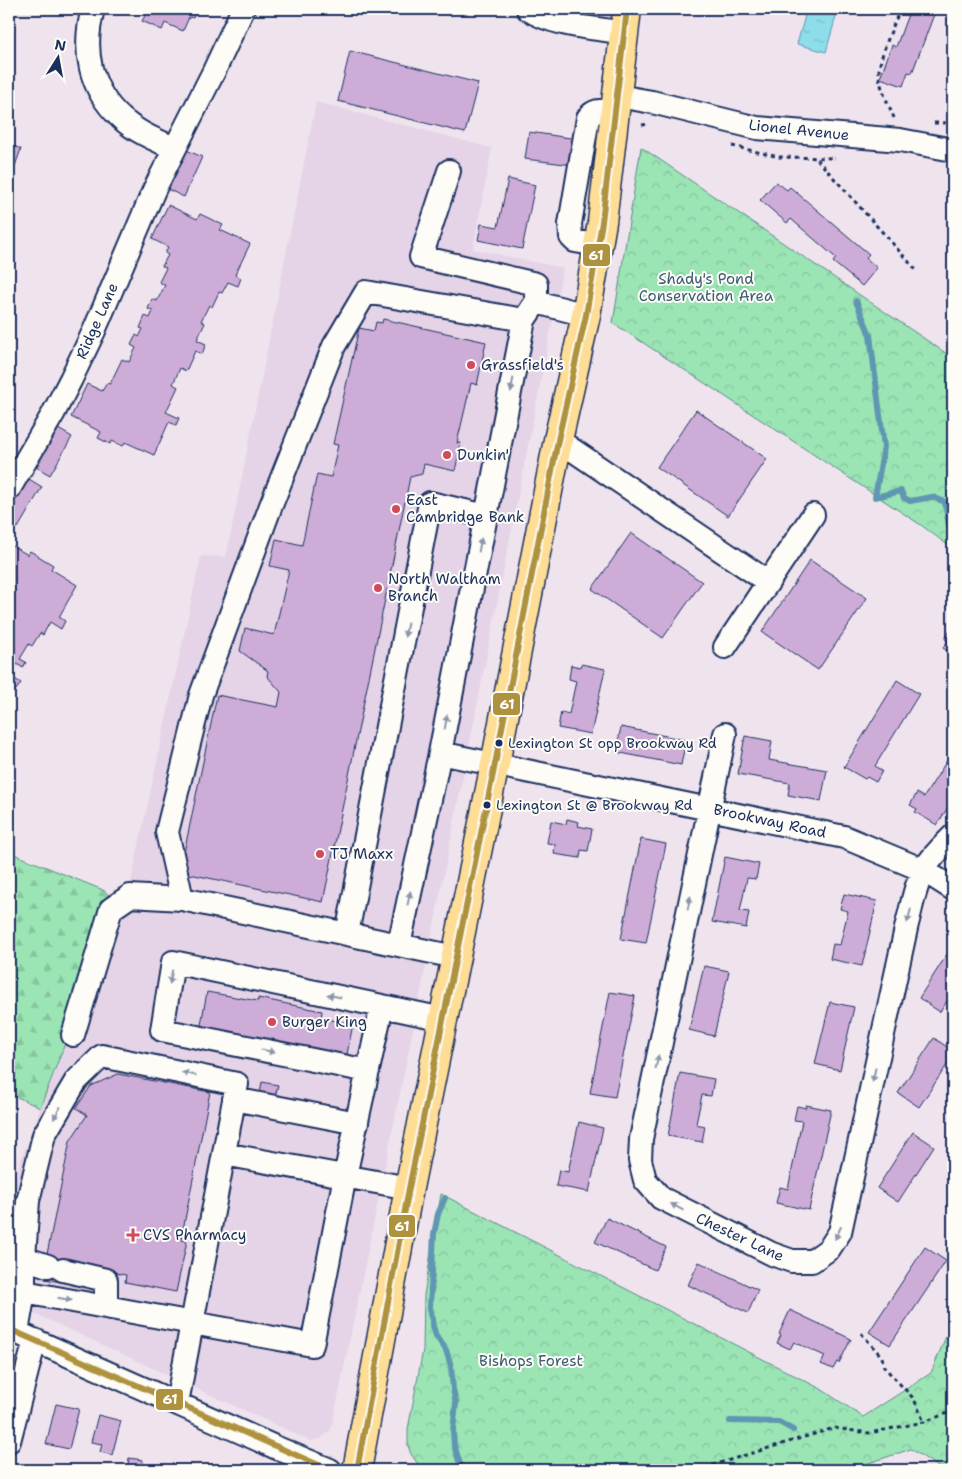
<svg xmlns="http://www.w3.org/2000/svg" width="962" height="1479" font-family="'Shantell Sans',sans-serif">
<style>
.built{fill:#e5d4e7}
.forest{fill:url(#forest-firs);stroke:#5b8a89}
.park{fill:url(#park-crowns);stroke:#5b8a89}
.water{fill:url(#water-ripples);stroke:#5f97b2}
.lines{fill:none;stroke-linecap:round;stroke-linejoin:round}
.stream{stroke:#5f97b2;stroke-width:6}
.building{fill:#cdadd8;stroke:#1b2f5e}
.minor-casing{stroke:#1b2f5e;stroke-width:26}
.major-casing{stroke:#1b2f5e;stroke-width:31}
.path{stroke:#1b2f5e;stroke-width:3;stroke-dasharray:4 4;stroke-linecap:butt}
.minor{stroke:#fdfcf7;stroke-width:22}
.major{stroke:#fedd96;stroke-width:28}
.bus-1-casing{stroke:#fdfcf7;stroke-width:10}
.bus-1{stroke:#af923e;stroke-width:6}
.oneway{fill:#8c96aa}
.poi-dot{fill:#d1495b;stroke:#fdfcf7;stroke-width:2}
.bus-dot{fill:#1b2f5e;stroke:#fdfcf7;stroke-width:2}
.labels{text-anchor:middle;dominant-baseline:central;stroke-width:4;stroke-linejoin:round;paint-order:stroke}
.bus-label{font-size:14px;fill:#1b2f5e;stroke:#fdfcf7;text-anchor:start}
.street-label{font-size:15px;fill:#1b2f5e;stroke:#fdfcf7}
.park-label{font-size:15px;fill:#3b5c74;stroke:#fdfcf7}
.poi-label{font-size:15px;fill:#1b2f5e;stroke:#fdfcf7;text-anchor:start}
.line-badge{stroke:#fdfcf7;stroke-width:2}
.badge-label{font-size:14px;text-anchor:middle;font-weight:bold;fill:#fff}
</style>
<defs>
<pattern id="forest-firs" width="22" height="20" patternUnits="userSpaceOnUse" patternTransform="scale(1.25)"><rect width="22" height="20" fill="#9be4b4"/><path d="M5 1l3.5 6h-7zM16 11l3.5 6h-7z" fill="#85c49d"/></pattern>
<pattern id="park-crowns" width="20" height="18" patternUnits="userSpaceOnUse" patternTransform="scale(1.25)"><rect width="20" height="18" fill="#9be4b4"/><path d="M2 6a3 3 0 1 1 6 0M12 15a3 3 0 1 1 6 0" fill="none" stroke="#85c49d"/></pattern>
<pattern id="water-ripples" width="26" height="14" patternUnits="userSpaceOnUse" patternTransform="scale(1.25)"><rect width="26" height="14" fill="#8dddea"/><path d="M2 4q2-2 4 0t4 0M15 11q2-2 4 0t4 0" fill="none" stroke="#79becb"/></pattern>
</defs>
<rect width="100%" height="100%" fill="#efe4ee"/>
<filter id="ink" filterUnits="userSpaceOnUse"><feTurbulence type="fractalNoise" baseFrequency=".02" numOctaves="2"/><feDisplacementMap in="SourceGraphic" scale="10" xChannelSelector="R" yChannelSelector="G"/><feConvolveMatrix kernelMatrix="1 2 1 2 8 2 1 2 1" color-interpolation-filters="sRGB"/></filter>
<g filter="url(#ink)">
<!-- built -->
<path class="built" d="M316,102L492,148L473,249L563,268L422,986L333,1422L330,1431L320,1439L310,1441L9,1302V1191L66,1041L108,894L129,891L201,556L226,557Z"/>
<!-- forest -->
<path class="forest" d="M9,852L103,890L108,894L66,1041L40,1108L9,1093Z"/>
<!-- park -->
<path class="park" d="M641,147L953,358V549L921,525L613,323Z
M441,1194L821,1389L863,1417L931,1373L953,1319V1470H943L911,1449L848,1470H422L411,1454L408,1446V1429L423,1350L424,1295Z"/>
<!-- water -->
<path class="water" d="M807,9H838L826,52L797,44Z"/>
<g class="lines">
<!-- stream -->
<path class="stream" d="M856,301L870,335L884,447L875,497L901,491L904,498L910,501L932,497L945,502L949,526L953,531
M445,1198L438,1214L434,1234L430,1307L433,1326L436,1336L446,1350L451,1366L453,1390L456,1403L453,1431L454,1445L460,1464L465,1470
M730,1421L779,1422L793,1430"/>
</g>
<!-- building -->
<path class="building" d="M134,9H197L193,18L189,17L183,31L165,23L162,30L142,21L146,14Z
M910,9H936L912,73L908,72L903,86L880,78L892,45L896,47Z
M350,51L478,83L465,133L338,101Z
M529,132L577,139L573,165L525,159Z
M9,144L21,149L9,183Z
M182,148L202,157L184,197L165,188Z
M508,179L535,185L522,249L478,240L481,224L498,227Z
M776,182L787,190L790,187L869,254L866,258L877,268L862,286L833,262L836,258L791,219L787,223L760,200Z
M168,205L197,219L200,214L223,225L220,230L250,244L235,275L241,278L238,286L228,282L222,293L219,292L212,307L209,305L201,321L205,323L197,340L206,344L202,354L195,351L186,371L180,368L173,384L178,387L166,412L179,418L176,425L169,422L154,455L125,442L123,446L112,441L110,444L98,438L101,432L71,417L87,384L102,391L107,383L110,384L122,359L129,362L136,348L131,345L136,335L139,337L143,329L140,328L145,316L150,318L153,311L148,309L152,299L157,301L165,285L159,282L166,268L162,266L168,255L165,253L168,247L152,239Z
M383,319L486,342L477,385L471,383L457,443H461L455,471L424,464L422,474L410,477L323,902L180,872L217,695L278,707L281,692L267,676L268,671L240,651L245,628L274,635L289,570L270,566L276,539L302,545L317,474L331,477L338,445L333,444L359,328L374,331L376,322L382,323Z
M696,410L767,459L728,516L657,467Z
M53,426L72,437L50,475L31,464Z
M24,476L42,487L18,528L9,523V502Z
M631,533L702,582L663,638L592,589Z
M9,544L28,555L30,551L53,565L51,569L77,585L59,617L65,621L61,629L50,622L43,635L40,633L32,646L29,644L20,659L26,662L23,668L17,664L10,676L21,683L16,690L9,686Z
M810,560L867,598L818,670L762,632Z
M953,626V655L943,648L948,641L945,639Z
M581,664L605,669L591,734L558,728L561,712L569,714L576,681L569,679L571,665L580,667Z
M897,680L919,694L875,766L882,771L876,782L867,777L865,779L844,767Z
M621,727L686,740L681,765L616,752Z
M745,736L772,741L769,760L827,770L821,801L788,795L790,783L738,774Z
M951,754L953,756V799L937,825L915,812L917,809L910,805L917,793L924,797Z
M567,819L579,822L578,826L592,829L588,851L581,850L580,858L554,854L555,844L547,843L551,821L566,824Z
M641,839L666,844L646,943L621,939Z
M725,857L759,864L756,879L747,878L740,911L749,912L746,928L712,922Z
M844,894L877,901L862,966L830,959L833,944L840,945L848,911L840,909Z
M953,945V992L940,1012L919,998Z
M704,966L729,971L714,1036L689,1030Z
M207,992L258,1001V998L322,1011L321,1018L353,1024L346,1059L200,1030Z
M610,992L635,996L615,1097L590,1093Z
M830,1002L854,1007L840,1070L815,1064Z
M934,1038L953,1051V1056L919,1107L898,1093Z
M680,1073L714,1079L711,1096L702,1095L696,1124L705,1126L702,1142L668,1136Z
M118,1074L210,1092L181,1240L187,1241L176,1292L125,1282L126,1275L64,1263L60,1282L45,1279L49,1260L46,1259L70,1141L87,1115L76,1108L91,1086Z
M262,1082L278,1085L275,1097L260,1094Z
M806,1105L831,1110L809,1210L776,1203L780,1187L788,1189L802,1121L794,1120L797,1106L806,1108Z
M579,1122L603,1128L589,1192L556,1186L559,1170L568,1172Z
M913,1132L934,1146L898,1202L877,1188Z
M607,1218L666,1247L655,1270L595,1242Z
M925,1247L946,1261L890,1345L869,1332Z
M699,1262L758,1290L748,1313L688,1285Z
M790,1310L851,1339L839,1363L837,1362L833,1369L821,1364L825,1356L794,1342L790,1349L777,1343L781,1335L779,1334Z
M56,1404L79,1409L69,1449L46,1444Z
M98,1415L121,1421L112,1455L100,1452L102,1444L91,1442Z
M129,1458L143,1460L142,1470H127Z"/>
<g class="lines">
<defs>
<path id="minor" d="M93,9C82,49 89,89 121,118C136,132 156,140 174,148
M528,9C552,26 596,28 625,33
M618,96L652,102L757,128L900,140L953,150
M449,171L421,257L536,284V302
M598,245L575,241L571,237L570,224L588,118C595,108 604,111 616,111
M558,440L768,582
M9,489L53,414L71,379L94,331L154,190L214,71L243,9
M486,516L524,320
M725,647L813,515
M725,734L641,1139L640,1160L645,1180L661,1198L772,1254L792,1261H812L829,1249L840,1232L907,924C912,906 915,884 925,868C932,856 943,846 953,836
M440,753L844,837L923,870L953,889
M347,934L430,503L486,516L440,753L399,945
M455,957L182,899L167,832L201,695L270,508L334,346L366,292L524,320L536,302L586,315
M73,1035L111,909L130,896L182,899
M368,1071L162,1030L173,962L382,1006
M234,1099L357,1123
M224,1154L409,1188
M24,1258L48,1266
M63,1270L106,1280V1307
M24,1292L312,1345L345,1176L382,1006L443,1019
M9,1329L277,1448L330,1470
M17,1332L24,1292V1258L28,1201L44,1135L76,1081L102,1056L237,1084L177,1403
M9,1441L35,1340"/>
<path id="major" d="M357,1470L409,1188L495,764L558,440L586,315L602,222L627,9"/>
</defs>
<!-- minor casing -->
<use href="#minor" class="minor-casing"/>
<!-- major casing -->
<use href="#major" class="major-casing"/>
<!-- path -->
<path class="path" d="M894,118C889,105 881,90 879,76C877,61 894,25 900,9
M934,123H944L953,120
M642,125L649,124
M732,146L779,157L835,158
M817,159L917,271
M861,1333L882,1357L884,1367L914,1399L924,1422
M697,1470L834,1428L869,1433L924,1422L953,1411"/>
<!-- minor -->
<use href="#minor" class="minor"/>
<!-- major -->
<use href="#major" class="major"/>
<defs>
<path id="bus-1" d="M9,1329L330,1470
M357,1470L409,1188L495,764L558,440L586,315L602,222L627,9"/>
</defs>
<!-- bus-1 casing -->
<use href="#bus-1" class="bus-1-casing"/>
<!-- bus-1 -->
<use href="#bus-1" class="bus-1"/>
</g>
<!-- one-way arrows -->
<defs><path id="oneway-solid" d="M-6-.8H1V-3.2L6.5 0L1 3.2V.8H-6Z" transform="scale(1.25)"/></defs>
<g class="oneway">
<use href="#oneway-solid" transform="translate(512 385) rotate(101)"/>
<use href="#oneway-solid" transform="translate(480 545) rotate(-79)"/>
<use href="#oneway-solid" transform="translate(406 630) rotate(101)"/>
<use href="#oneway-solid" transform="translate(446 722) rotate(-79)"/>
<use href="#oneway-solid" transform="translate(409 898) rotate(-78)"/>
<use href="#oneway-solid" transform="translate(689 903) rotate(-78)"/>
<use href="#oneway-solid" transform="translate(909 916) rotate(105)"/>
<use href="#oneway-solid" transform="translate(171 977) rotate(100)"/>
<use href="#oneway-solid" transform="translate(334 996) rotate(-168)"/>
<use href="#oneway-solid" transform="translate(268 1051) rotate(11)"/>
<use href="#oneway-solid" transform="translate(657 1062) rotate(-78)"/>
<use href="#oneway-solid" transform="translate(189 1074) rotate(-168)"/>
<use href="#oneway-solid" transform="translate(874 1075) rotate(102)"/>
<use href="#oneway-solid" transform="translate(57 1113) rotate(120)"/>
<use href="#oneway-solid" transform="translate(677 1207) rotate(-151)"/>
<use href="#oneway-solid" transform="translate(838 1233) rotate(115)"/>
<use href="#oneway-solid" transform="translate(65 1299) rotate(10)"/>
</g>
</g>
<!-- markers -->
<g class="poi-dot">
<circle cx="471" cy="365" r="5"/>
<circle cx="447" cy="455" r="5"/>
<circle cx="396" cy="509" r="5"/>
<circle cx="378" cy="588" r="5"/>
<circle cx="320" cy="854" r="5"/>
<circle cx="272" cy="1022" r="5"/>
<path d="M130.5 1227.5h5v5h5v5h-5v5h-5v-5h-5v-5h5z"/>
</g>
<g class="bus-dot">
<circle cx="499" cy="743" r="4.5"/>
<circle cx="487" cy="805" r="4.5"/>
</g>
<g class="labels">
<!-- bus labels -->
<g class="bus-label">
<text x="508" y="743">Lexington St opp Brookway Rd</text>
<text x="496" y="805">Lexington St @ Brookway Rd</text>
</g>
<!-- street labels -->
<g class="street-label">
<text transform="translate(799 130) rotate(6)">Lionel Avenue</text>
<text transform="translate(97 321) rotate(-66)">Ridge Lane</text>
<text transform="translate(770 821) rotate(12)">Brookway Road</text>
<text transform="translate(740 1237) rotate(25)">Chester Lane</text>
</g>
<!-- park labels -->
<g class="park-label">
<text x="706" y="279">Shady's Pond<tspan x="706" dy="17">Conservation Area</tspan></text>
<text x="531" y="1361">Bishops Forest</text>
</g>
<!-- poi labels -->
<g class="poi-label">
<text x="481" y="365">Grassfield's</text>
<text x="457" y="455">Dunkin'</text>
<text x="406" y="500">East<tspan x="406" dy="17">Cambridge Bank</tspan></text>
<text x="388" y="579">North Waltham<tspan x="388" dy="17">Branch</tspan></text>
<text x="330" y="854">TJ Maxx</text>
<text x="282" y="1022">Burger King</text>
<text x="143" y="1235">CVS Pharmacy</text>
</g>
</g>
<g class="line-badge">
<rect x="582" y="243" width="29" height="24" rx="5" fill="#af923e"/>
<rect x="492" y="692" width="29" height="24" rx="5" fill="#af923e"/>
<rect x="388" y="1214" width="28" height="24" rx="5" fill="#af923e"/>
<rect x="155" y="1388" width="29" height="23" rx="5" fill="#af923e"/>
</g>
<g class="badge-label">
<text x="596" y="260">61</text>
<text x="507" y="709">61</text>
<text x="402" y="1231">61</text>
<text x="170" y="1404">61</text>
</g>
<!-- margin -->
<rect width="962" height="1479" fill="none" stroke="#fdfcf7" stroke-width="30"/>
<rect x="15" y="15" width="932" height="1449" fill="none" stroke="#1b2f5e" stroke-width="2" filter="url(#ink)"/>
<!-- north arrow -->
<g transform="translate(58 58) rotate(11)" stroke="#fdfcf7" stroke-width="4" paint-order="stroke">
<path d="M0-4L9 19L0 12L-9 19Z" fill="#1b2f5e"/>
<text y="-8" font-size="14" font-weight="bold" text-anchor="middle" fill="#1b2f5e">N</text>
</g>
</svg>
